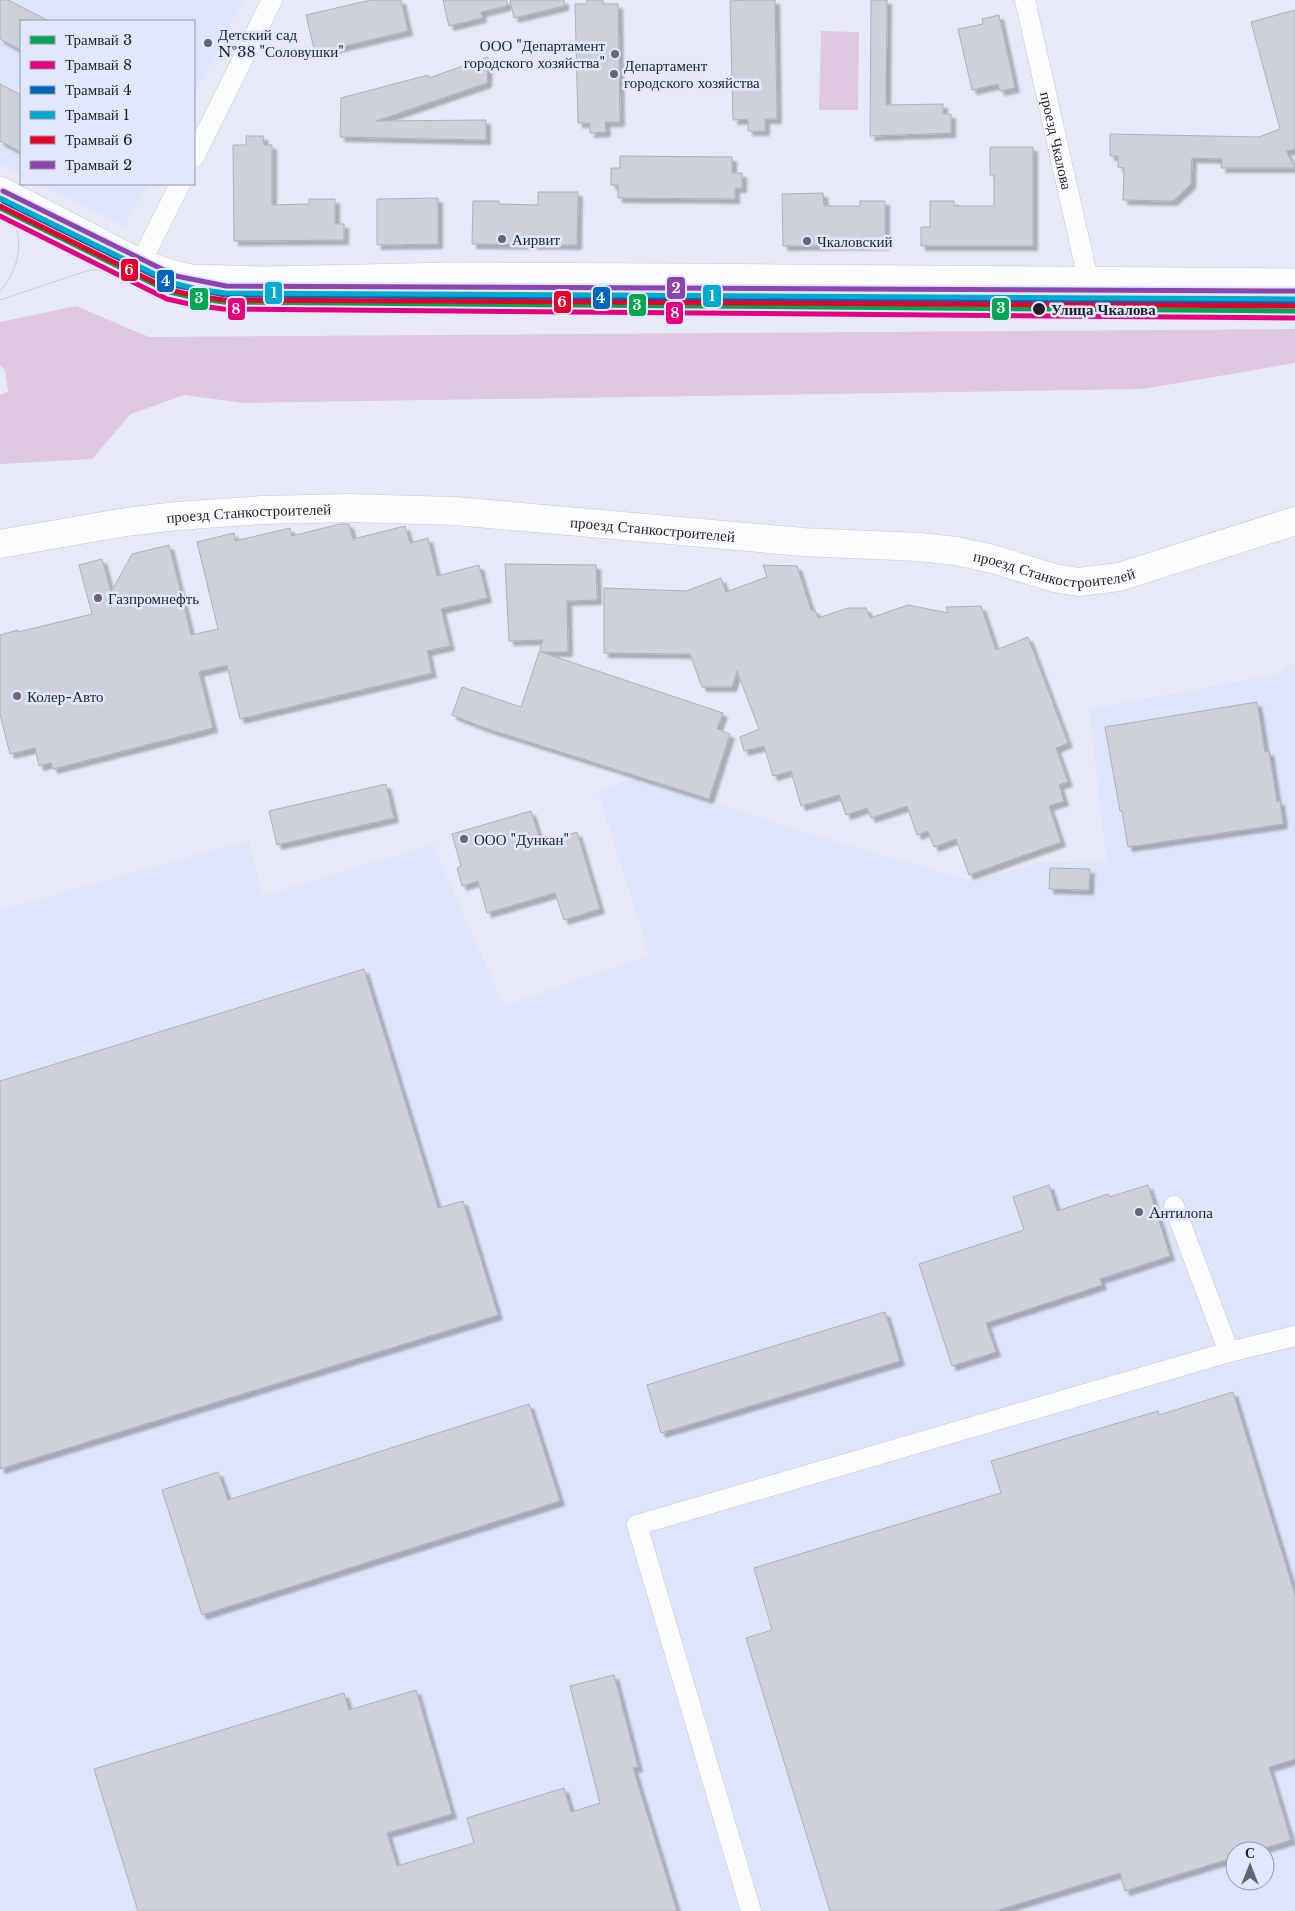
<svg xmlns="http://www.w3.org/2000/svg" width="1295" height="1911" font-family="'Libre Baskerville',serif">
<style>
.built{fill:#dee4f9;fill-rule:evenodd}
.green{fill:#dfc8e2}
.building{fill:#cdd2da;stroke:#adb1ba;filter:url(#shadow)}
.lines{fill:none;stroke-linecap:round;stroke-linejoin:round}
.minor-casing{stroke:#c5c8d1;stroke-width:21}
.tertiary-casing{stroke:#c5c8d1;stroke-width:26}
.secondary-casing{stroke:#c5c8d1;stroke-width:29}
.minor{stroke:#fbfcfe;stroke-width:20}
.tertiary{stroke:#fbfcfe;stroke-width:25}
.secondary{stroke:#fbfcfe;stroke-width:28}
.tram{stroke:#cbcbcf;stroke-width:1}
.tram-1-casing{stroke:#e1e7fc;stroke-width:9}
.tram-2-casing{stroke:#e1e7fc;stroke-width:9}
.tram-3-casing{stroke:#e1e7fc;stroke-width:9}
.tram-4-casing{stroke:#e1e7fc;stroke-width:9}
.tram-5-casing{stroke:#e1e7fc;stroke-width:9}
.tram-6-casing{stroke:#e1e7fc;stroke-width:9}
.tram-1{stroke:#00a651;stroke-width:5}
.tram-2{stroke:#e5007d;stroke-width:5}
.tram-3{stroke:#0065bd;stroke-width:5}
.tram-4{stroke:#00a9ce;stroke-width:5}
.tram-5{stroke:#e4002b;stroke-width:5}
.tram-6{stroke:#8e44ad;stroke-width:5}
.poi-dot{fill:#656770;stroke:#e1e7fc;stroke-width:2}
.stop-dot{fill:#1f2128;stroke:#e1e7fc;stroke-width:2}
.labels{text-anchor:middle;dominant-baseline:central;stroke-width:5;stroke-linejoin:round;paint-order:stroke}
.poi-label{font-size:15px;fill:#1f2128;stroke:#e1e7fc;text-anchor:start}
.street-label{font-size:15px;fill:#1f2128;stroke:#e1e7fc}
.stop-label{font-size:15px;font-weight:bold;fill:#1f2128;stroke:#e1e7fc;text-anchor:start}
.line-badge{stroke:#e1e7fc;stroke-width:2}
.badge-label{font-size:14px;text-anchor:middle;font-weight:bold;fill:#fff}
</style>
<defs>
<filter id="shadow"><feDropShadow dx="4.5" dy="4.5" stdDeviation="1" flood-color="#0004"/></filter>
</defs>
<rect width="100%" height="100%" fill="#e7eaf6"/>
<!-- built -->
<path class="built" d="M0,0H243L194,97V21H21V175L0,164Z
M38,184H148L124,227Z
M1295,663V1911H0V910L249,840L262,896L433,844L504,1006L649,955L598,792L637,777L791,828L972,881L1042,862L1106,861L1089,709L1277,674ZM1235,1851H1265V1881H1235Z"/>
<!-- green -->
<path class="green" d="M821,31L859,32L858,110H819Z
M76,306L149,337L1295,329V363L1143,389L244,403L184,395L131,414L92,459L0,464V395L8,392L5,370L0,365V322Z"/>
<!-- building -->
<path class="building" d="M0,0H8L49,21H21V50L0,39Z
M371,0H401L408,31L315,53L306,15Z
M443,0H507V6L481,12L482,18L449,26Z
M510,0H564V6L514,18Z
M587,0H603V4H618L620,122H605L606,132L590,133V123H578L575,4H587Z
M746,0H775L777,119H765V131H748V119L733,120L730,1Z
M871,0H887L886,105L943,104V114H951V133L870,136Z
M1295,10V149L1286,151L1295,168H1221L1222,159L1192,158L1191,184L1173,201L1123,200L1124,168L1118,167V156H1110V134L1259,137L1280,129L1251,22Z
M999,15L1015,88L1000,91L998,84L972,90L958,29L983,24L982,19Z
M488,57L487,83L376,121L486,120V140L340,137L341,98L428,75L429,78Z
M0,84L21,95V152L0,141Z
M246,136H263L264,145H272V205L309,204V199H335V224H344V240L234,241L233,145H246Z
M990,147H1033V246H921V227H930V201H954V206H994V175H990Z
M620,156L732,157V173H742V188H735V199L618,198V185H611V168H620Z
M538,192H578L577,245L472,244L473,201H499V204L538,205Z
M823,193L824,206H860V201H885V245L783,246L782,194Z
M438,198V244L377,245V199Z
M340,524H349L353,539L405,526L410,543L428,538L437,576L479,565L487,598L441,609L450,646L427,651L432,673L240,719L227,665L199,672L213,728L53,769L51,763L39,766L35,748L10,754L0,714V635L18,630V632L92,614L79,565L102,559L111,592L132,554L169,545L191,635L218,629L197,542L234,533L235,541L290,528L292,536Z
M505,564L596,565L597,600L567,601L568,652H541L723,713L717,729L730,734L709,799L485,728L452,715L462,687L521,707L543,640L509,641Z
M763,565L797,566L811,610H815L818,618L848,608H866L870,618L908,605L948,613L946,607L981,606L996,650L1028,637L1068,743L1056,748L1068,782L1059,785L1064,801L1049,806L1061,842L969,875L956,839L934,847L928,831L917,835L907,806L871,818L867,808L846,815L839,795L801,806L791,771L773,776L764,746L744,751L740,737L759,729L737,671L732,687H702L690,654L604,653V588L686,591L721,578L726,592L767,577Z
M1257,702L1265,752L1269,751L1277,802L1280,801L1283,824L1128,847L1122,811H1120L1105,727Z
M386,784L394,818L277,845L269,811Z
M531,811L541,843L577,832L600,909L564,920L555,893L487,913L478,881L462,886L457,868L461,866L452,834Z
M1050,868L1090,869L1089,890L1049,889Z
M364,969L438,1208L463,1201L498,1315L0,1469V1081Z
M1049,1185L1057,1211L1108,1194L1109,1197L1148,1185L1170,1256L1100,1279L1102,1285L986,1323L996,1352L952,1366L919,1264L1024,1230L1013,1197Z
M885,1312L900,1361L661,1433L647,1385Z
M1233,1392L1295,1595V1759L1269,1767L1291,1840L1255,1851H1235V1857L1125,1891L1120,1873L995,1911H830L746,1638L772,1630L754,1568L1001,1493L991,1461L1158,1411L1159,1415Z
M529,1404L560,1501L202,1615L162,1490L218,1472L228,1500Z
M614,1675L638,1767L633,1768L677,1911H138L94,1769L344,1693L349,1710L416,1690L452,1814L387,1833L397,1866L474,1843L467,1818L564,1788L571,1812L600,1803L570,1686Z"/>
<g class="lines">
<defs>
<g id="minor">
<path id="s1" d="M1025,0L1088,279"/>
<path d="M194,157L272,0"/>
<path d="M141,262L180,184"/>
<path d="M1174,1206L1229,1352"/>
<path d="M751,1911L637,1525L1229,1352L1295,1336"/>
</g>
<path id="tertiary" d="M0,189L141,262L173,273L191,277L267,279L453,275L677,276L1295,281"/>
<g id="secondary">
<path id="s2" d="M0,544L126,522L177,516L262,510L348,508L455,511L803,542L919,547L956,551L993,559L1054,578L1078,582L1119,577L1295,521"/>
</g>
</defs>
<!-- minor casing -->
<use href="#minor" class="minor-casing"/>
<!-- tertiary casing -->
<use href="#tertiary" class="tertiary-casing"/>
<!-- secondary casing -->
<use href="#secondary" class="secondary-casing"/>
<!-- minor -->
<use href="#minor" class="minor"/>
<!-- tertiary -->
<use href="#tertiary" class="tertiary"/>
<!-- secondary -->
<use href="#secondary" class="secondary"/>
<!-- tram -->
<path class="tram" d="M0,202C27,225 23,267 0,291
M0,300L89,270H109L130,273"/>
<defs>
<path id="tram-1" d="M0,208L170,292L195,298L224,302L1295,311"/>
<path id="tram-2" d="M0,216L167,299L194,305L223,309L1295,318"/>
<path id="tram-3" d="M3,201L173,285L225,295L1295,303"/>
<path id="tram-4" d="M0,198L173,283L197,289L225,293L1295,299"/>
<path id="tram-5" d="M0,206L170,290L196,296L224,300L1295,306"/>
<path id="tram-6" d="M3,191L176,276L226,286L1295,291"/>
</defs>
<!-- tram-1 casing -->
<use href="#tram-1" class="tram-1-casing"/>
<!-- tram-2 casing -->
<use href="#tram-2" class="tram-2-casing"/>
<!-- tram-3 casing -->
<use href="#tram-3" class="tram-3-casing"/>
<!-- tram-4 casing -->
<use href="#tram-4" class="tram-4-casing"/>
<!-- tram-5 casing -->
<use href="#tram-5" class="tram-5-casing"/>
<!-- tram-6 casing -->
<use href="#tram-6" class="tram-6-casing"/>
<!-- tram-1 -->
<use href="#tram-1" class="tram-1"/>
<!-- tram-2 -->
<use href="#tram-2" class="tram-2"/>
<!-- tram-3 -->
<use href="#tram-3" class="tram-3"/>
<!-- tram-4 -->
<use href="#tram-4" class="tram-4"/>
<!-- tram-5 -->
<use href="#tram-5" class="tram-5"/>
<!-- tram-6 -->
<use href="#tram-6" class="tram-6"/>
</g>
<!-- markers -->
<g class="poi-dot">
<circle cx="208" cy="43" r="5"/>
<circle cx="615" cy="54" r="5"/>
<circle cx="614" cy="74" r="5"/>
<circle cx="502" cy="239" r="5"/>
<circle cx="807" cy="241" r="5"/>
<circle cx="98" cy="598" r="5"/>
<circle cx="17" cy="696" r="5"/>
<circle cx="464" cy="839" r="5"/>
<circle cx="1139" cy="1212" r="5"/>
</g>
<circle class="stop-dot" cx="1039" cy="309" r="7"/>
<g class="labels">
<!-- poi labels -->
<g class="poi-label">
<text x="218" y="34">Детский сад<tspan x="218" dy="17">№38 "Соловушки"</tspan></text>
<text x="605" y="45" text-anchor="end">ООО "Департамент<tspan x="605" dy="17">городского хозяйства"</tspan></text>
<text x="624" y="65">Департамент<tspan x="624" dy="17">городского хозяйства</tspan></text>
<text x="512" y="239">Аирвит</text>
<text x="817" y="241">Чкаловский</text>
<text x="108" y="598">Газпромнефть</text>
<text x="27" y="696">Колер-Авто</text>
<text x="474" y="839">ООО "Дункан"</text>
<text x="1149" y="1212">Aнтилопа</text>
</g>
<!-- street labels -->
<g class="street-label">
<text stroke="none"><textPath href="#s1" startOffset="144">проезд Чкалова</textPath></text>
<text stroke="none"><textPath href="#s2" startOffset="251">проезд Станкостроителей</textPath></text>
<text stroke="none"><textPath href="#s2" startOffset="656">проезд Станкостроителей</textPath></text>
<text stroke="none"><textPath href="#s2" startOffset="1061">проезд Станкостроителей</textPath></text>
</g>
<!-- stop labels -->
<g class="stop-label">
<text x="1051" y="309">Улица Чкалова</text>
</g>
</g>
<g class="line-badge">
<rect x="120" y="258" width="19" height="24" rx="5" fill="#e4002b"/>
<rect x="156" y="269" width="19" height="24" rx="5" fill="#0065bd"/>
<rect x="666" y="276" width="20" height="24" rx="5" fill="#8e44ad"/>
<rect x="264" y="281" width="19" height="24" rx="5" fill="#00a9ce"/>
<rect x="702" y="284" width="20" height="24" rx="5" fill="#00a9ce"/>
<rect x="592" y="286" width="19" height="24" rx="5" fill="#0065bd"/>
<rect x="189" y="287" width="20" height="24" rx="5" fill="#00a651"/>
<rect x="553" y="290" width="19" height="24" rx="5" fill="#e4002b"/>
<rect x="628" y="293" width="19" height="24" rx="5" fill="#00a651"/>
<rect x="991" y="297" width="19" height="24" rx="5" fill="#00a651"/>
<rect x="227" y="297" width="19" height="24" rx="5" fill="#e5007d"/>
<rect x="665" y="301" width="19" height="24" rx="5" fill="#e5007d"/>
</g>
<g class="badge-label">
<text x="129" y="275">6</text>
<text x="166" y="286">4</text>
<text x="676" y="293">2</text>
<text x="274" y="298">1</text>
<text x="712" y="301">1</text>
<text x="601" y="303">4</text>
<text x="199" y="303">3</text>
<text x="562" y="307">6</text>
<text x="637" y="310">3</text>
<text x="1001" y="313">3</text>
<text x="236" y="314">8</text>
<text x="675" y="318">8</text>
</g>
<!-- legend -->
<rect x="20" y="20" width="175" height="165" fill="#e1e7fc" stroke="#9398a7"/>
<rect x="30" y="36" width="25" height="8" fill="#00a651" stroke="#9398a7"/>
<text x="65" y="45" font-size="15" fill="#1f2128">Трамвай 3</text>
<rect x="30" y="61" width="25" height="8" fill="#e5007d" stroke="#9398a7"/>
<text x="65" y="70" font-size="15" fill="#1f2128">Трамвай 8</text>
<rect x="30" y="86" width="25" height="8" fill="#0065bd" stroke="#9398a7"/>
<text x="65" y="95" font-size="15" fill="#1f2128">Трамвай 4</text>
<rect x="30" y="111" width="25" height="8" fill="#00a9ce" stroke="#9398a7"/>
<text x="65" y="120" font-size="15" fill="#1f2128">Трамвай 1</text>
<rect x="30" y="136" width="25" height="8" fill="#e4002b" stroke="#9398a7"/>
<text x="65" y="145" font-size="15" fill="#1f2128">Трамвай 6</text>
<rect x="30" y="161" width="25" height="8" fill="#8e44ad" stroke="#9398a7"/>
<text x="65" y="170" font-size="15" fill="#1f2128">Трамвай 2</text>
<!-- north arrow -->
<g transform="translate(1250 1866)"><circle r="24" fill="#e1e7fc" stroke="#9398a7"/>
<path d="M0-4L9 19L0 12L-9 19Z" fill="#656770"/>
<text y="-8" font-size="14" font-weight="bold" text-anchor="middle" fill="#1f2128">С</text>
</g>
</svg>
